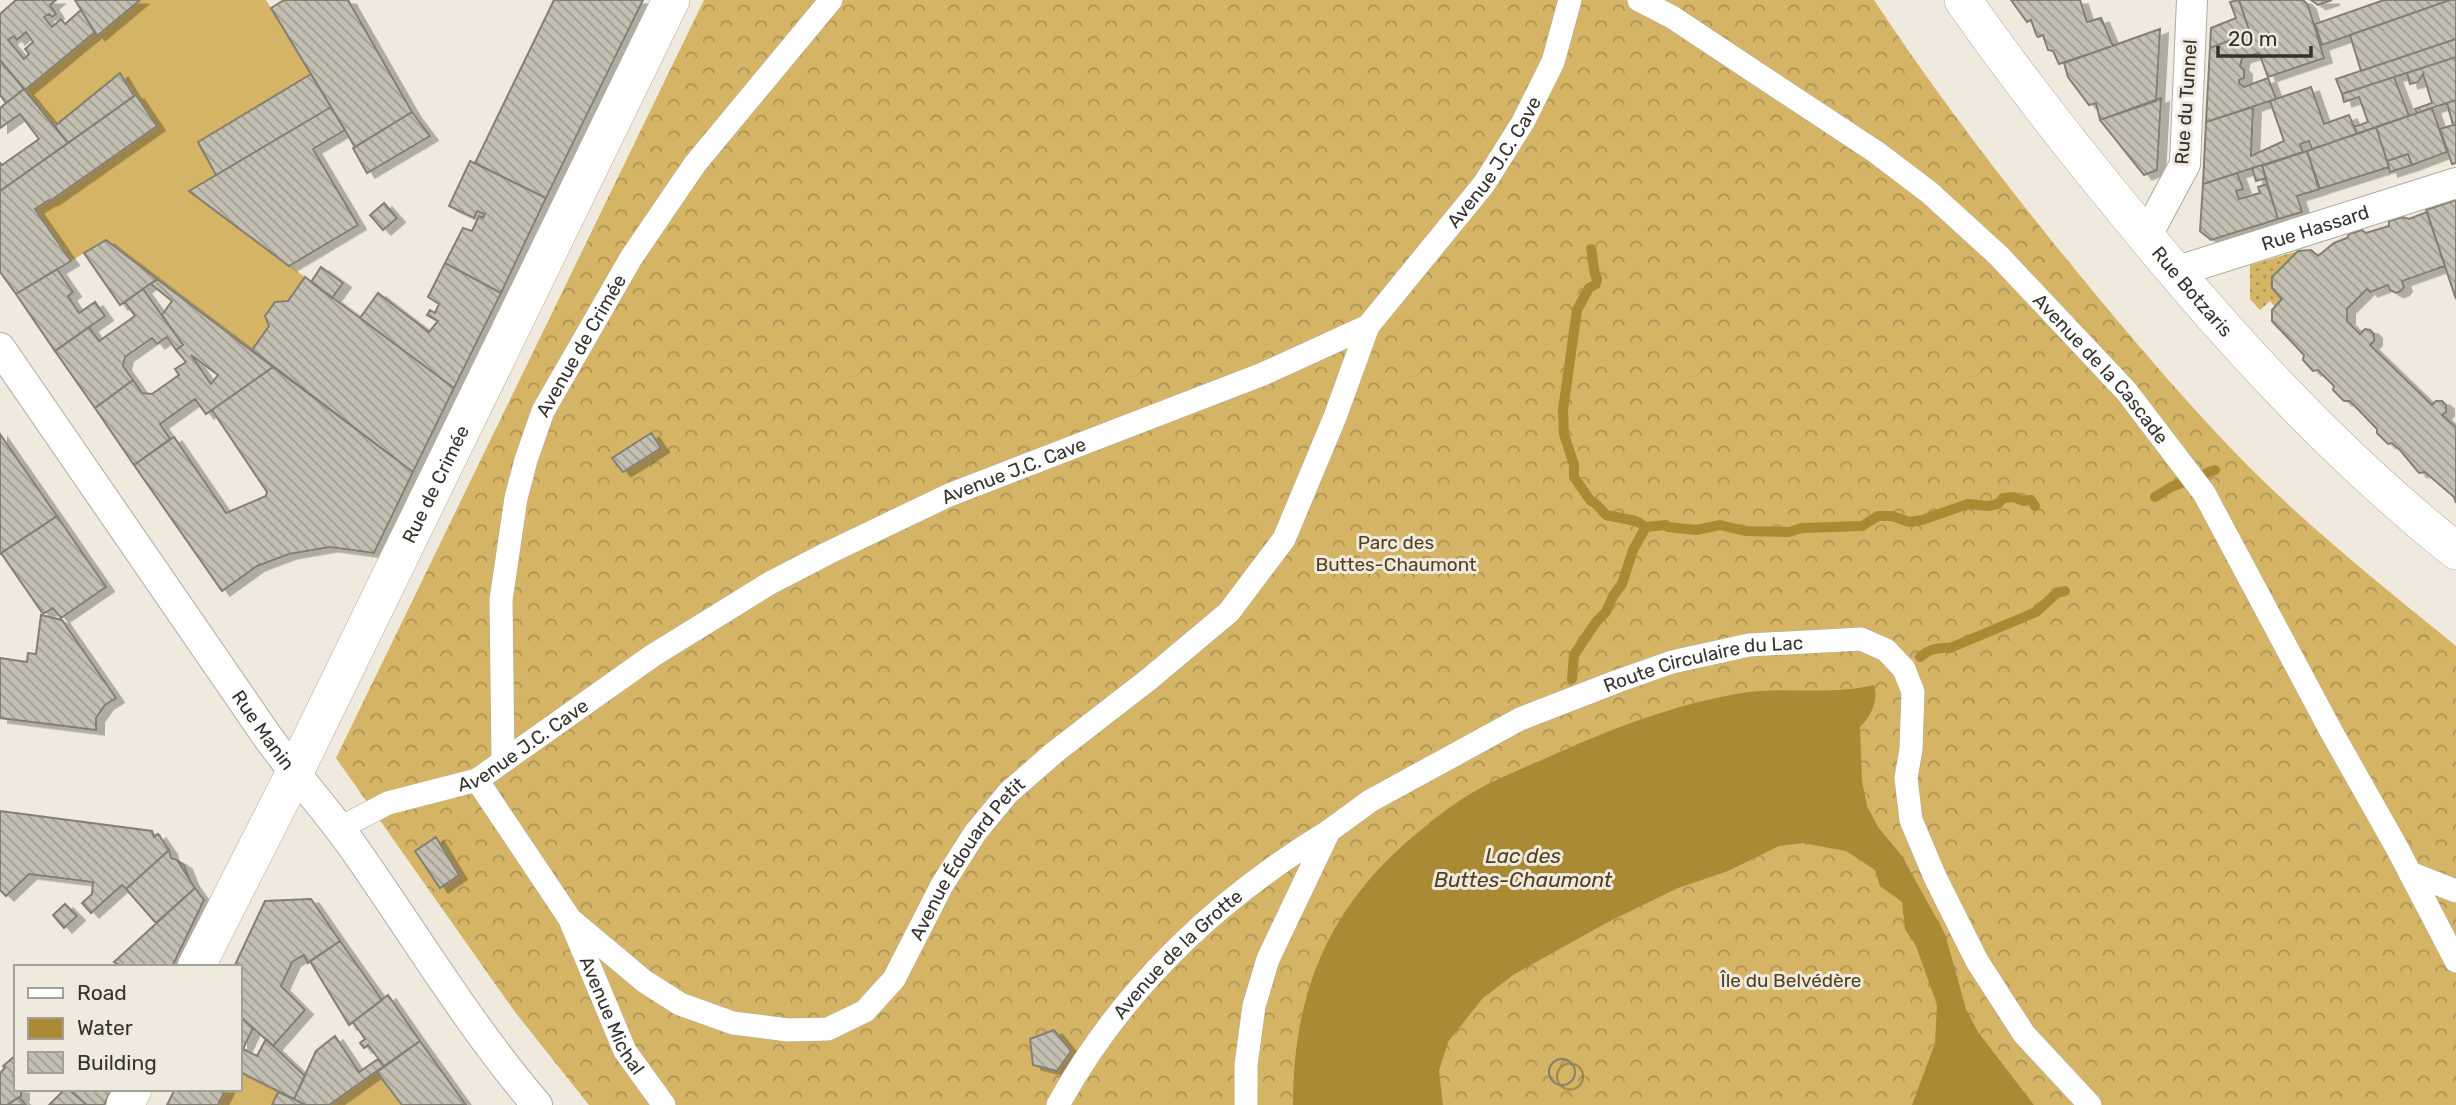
<svg xmlns="http://www.w3.org/2000/svg" width="2456" height="1105" font-family="Rubik,sans-serif">
<style>
.grass{fill:url(#grass-dots)}
.forest{fill:url(#forest-crowns)}
.garden{fill:#d5b465}
.water{fill:#ab8a35}
.lines{fill:none;stroke-linecap:round;stroke-linejoin:round}
.stream{stroke:#ab8a35;stroke-width:10}
.building{fill:url(#building-back-hatch);stroke:#847f73;stroke-width:2;fill-rule:evenodd;filter:url(#shadow)}
.pedestrian-casing{stroke:#b0ab9f;stroke-width:24}
.minor-casing{stroke:#b0ab9f;stroke-width:32}
.tertiary-casing{stroke:#b0ab9f;stroke-width:38}
.pedestrian{stroke:#fff;stroke-width:23}
.minor{stroke:#fff;stroke-width:30}
.tertiary{stroke:#fff;stroke-width:37}
.labels{text-anchor:middle;dominant-baseline:central;stroke-width:6;stroke-linejoin:round;paint-order:stroke}
.street-label{font-size:19px;fill:#34322d;stroke:#efeadd}
.park-label{font-size:19px;fill:#50421e;stroke:#efeadd}
.water-label{font-size:21px;font-style:italic;fill:#50411e;stroke:#efeadd}
</style>
<defs>
<pattern id="grass-dots" width="8" height="8" patternUnits="userSpaceOnUse" patternTransform="scale(1.75)"><rect width="8" height="8" fill="#d5b465"/><path d="M2 2h.1M6 6h.1" fill="none" stroke="#ae9354" stroke-width="1.8" stroke-linecap="round"/></pattern>
<pattern id="forest-crowns" width="20" height="18" patternUnits="userSpaceOnUse" patternTransform="scale(1.75)"><rect width="20" height="18" fill="#d5b465"/><path d="M2 6a3 3 0 1 1 6 0M12 15a3 3 0 1 1 6 0" fill="none" stroke="#ae9354"/></pattern>
<pattern id="building-back-hatch" width="6" height="6" patternUnits="userSpaceOnUse" patternTransform="scale(1.75)"><rect width="6" height="6" fill="#c4bfb3"/><path d="M-1 5l2 2M0 0l6 6M5-1l2 2" fill="none" stroke="#a09c92"/></pattern>
<filter id="shadow"><feDropShadow dx="8" dy="4.5" stdDeviation="0" flood-color="#0004"/></filter>
</defs>
<rect width="100%" height="100%" fill="#efeadd"/>
<!-- grass -->
<path class="grass" d="M2298,251L2272,277V288L2282,299L2275,307L2270,301L2260,310L2250,299V265Z"/>
<!-- forest -->
<path class="forest" d="M704,0H1874C1942,103 2018,201 2097,296C2145,354 2195,412 2248,466C2313,531 2385,588 2456,646V1105H589L515,1012L336,758Z"/>
<!-- garden -->
<path class="garden" d="M140,0H266L311,74L198,142L216,175L189,191L305,277L288,301L276,302L265,315L269,326L252,350L106,240L71,261L35,209L50,201L156,126L120,73L55,126L25,90L95,32L98,35Z
M240,1072L278,1092L272,1105H218L226,1089H240Z
M377,1072L402,1105H329Z"/>
<!-- water -->
<path class="water" d="M1874,685C1879,699 1871,717 1860,727L1862,781L1867,806L1878,827L1902,856L1945,934L1966,1009L1978,1032L2034,1105H1912L1935,1043L1937,1005L1916,946L1905,929L1902,902L1880,886L1875,870L1846,851L1803,843L1779,846L1728,871L1678,888L1608,922L1513,975L1482,999L1448,1042L1439,1071L1443,1105H1293C1293,994 1328,907 1415,835C1437,816 1462,797 1488,784C1509,774 1530,765 1551,756C1612,728 1676,704 1742,693C1786,686 1829,696 1874,685Z"/>
<g class="lines">
<!-- stream -->
<path class="stream" d="M2155,497L2171,487L2215,470
M1646,527L1666,525L1668,527L1696,530L1720,525L1745,531L1789,532L1802,528L1862,526L1878,516H1892L1909,522L1922,520L1968,504L1988,506L1998,504L2003,498L2014,497L2023,501L2031,500L2035,506
M1920,657C1929,649 1938,647 1950,648L2036,612L2057,593L2065,591
M1572,679L1574,655L1596,622L1606,612L1613,596L1622,584L1633,550L1646,527L1636,521L1606,515L1597,505L1590,500L1574,477V465L1564,434L1563,410L1577,310L1589,288L1596,284L1597,279C1592,269 1594,260 1591,249"/>
</g>
<!-- building -->
<path class="building" d="M16,0H56L50,5L56,14L52,17L49,14L44,17L52,27L61,19L65,24L81,10L95,32L25,90L0,60V14ZM26,32L33,42L25,49L29,54L24,59L8,40L14,36L17,40Z
M75,0H140L97,36Z
M284,0H348L412,112L355,147L271,8Z
M554,0H643L546,198L475,163Z
M2011,0H2080L2087,22L2101,18L2113,46L2059,64L2053,51L2048,50L2043,35L2038,37L2036,34L2031,20L2027,22Z
M2239,0L2250,33L2210,48L2211,28L2236,18L2230,2Z
M2239,0H2303L2308,5L2324,58L2268,77L2259,53L2242,58L2240,66L2244,70V78L2239,80V83L2244,87L2268,78L2276,99L2206,122L2210,48L2250,33Z
M2311,0H2332L2318,5Z
M2384,0H2450L2322,45L2315,24Z
M2450,0H2456V39L2361,71L2350,35Z
M2160,29L2156,101L2100,120L2096,103L2089,105L2068,77L2064,63Z
M2456,39V57L2342,94L2336,79Z
M2456,57V100L2417,113L2415,109L2432,103L2423,74L2418,82L2410,84L2407,73Z
M0,60L24,89L6,103L0,95Z
M120,73L134,96L68,143L55,126Z
M311,74L331,107L216,175L198,142Z
M2394,77L2409,116L2357,134L2354,127L2368,122L2359,97L2344,102L2342,94Z
M2311,87L2324,124L2349,115L2357,134L2312,149L2309,141L2300,144L2303,152L2203,184L2206,122L2253,107L2251,156L2284,141L2270,101Z
M24,89L68,143L0,191V163L2,165L39,139L20,114L0,128V108Z
M136,95L157,126L50,201L49,200L35,209L71,261L16,294L0,272V191Z
M2161,98L2157,170L2144,175L2100,120Z
M2456,100V125H2453L2447,103Z
M331,107L345,130L313,149L358,225L289,266L189,191Z
M2432,108L2447,152L2412,165L2408,154L2387,161L2376,127Z
M412,112L430,136L367,173L353,148Z
M2453,125H2456V163L2452,164L2440,129Z
M2376,127L2389,167L2319,189L2307,151Z
M2307,151L2320,189L2297,196L2302,212L2278,219L2262,166Z
M2408,154L2412,165L2390,172L2387,161Z
M470,161L546,198L501,293L445,263L463,228L472,231L479,216L483,218L485,214L477,211L474,218L449,206Z
M2262,165L2266,178L2256,181L2252,168Z
M2237,173L2243,189L2236,191L2239,199L2260,193L2258,187L2267,184L2278,219L2211,240L2200,231L2203,184Z
M2456,200V299L2426,210Z
M384,203L397,218L383,230L370,215Z
M2427,212L2445,266L2402,281L2404,287L2401,291L2396,293L2390,290L2388,285L2370,292L2367,289L2347,309V321L2360,334L2365,329L2370,330L2374,334V341L2370,345L2432,405L2436,401H2442L2446,405V412L2442,415L2456,427V503L2454,497L2425,472L2419,473L2400,450L2392,443L2388,444L2377,433V429L2350,401H2344L2333,390L2334,386L2318,370L2313,371L2303,360L2304,355L2272,321V310L2282,299L2272,288V277L2298,251L2311,250L2318,256L2334,243L2347,238L2349,234L2362,230L2366,233L2389,226V221L2403,217L2409,219Z
M106,240L157,279L120,305L84,253Z
M445,263L501,293L454,388L360,318L378,293L429,332L438,321L427,315L430,310L435,313L439,304L428,297Z
M321,267L343,283L332,298L311,282Z
M57,269L73,292L68,296L79,313L95,302L105,316L55,351L16,294Z
M305,277L454,388L413,472L252,350L269,326L265,316L275,302L288,301Z
M157,279L273,367L206,414L195,399L160,424L170,439L134,465L95,408L133,380L142,393L152,394L179,375L175,369L186,362L176,350L183,345L162,315L172,301L151,284ZM191,355L218,375L211,384Z
M143,289L183,345L176,350L167,337L157,344L152,338L125,357L123,366L133,380L95,408L55,351L89,327L99,341L135,316L125,302Z
M273,367L413,472L374,553L330,547L289,554L257,566L222,591L134,465L174,437L226,513L266,496L267,492L212,410Z
M651,433L661,448L623,472L612,458Z
M0,434L57,516L0,554Z
M57,516L106,587L61,618L53,608L43,614L1,553Z
M41,615L62,620L116,698L105,705L96,718V730L0,718V658L27,662L28,653L36,654Z
M0,811L152,831L154,837L158,834L169,850L126,889L122,885L91,913L82,903L92,894L93,882L29,874L6,896L0,890Z
M436,837L459,875L440,888L415,851Z
M169,850L171,858L177,860L195,888L156,923L126,889Z
M177,860L184,865L190,880L185,872Z
M195,888L204,900L172,967H123L114,962Z
M311,899L340,941L308,963L304,955L292,962L281,986L305,1010L273,1046L240,1016V967H234L265,901Z
M65,904L77,916L64,928L53,915Z
M340,941L382,1000L349,1025L310,961Z
M388,995L420,1041L384,1066L368,1045L364,1048L360,1043L365,1039L353,1022Z
M240,1016L253,1028L243,1049L257,1056L266,1039L305,1076L294,1099L240,1072Z
M1054,1030L1071,1051L1057,1071L1033,1065L1030,1039Z
M335,1036L359,1072L378,1059L384,1066L329,1105H305L294,1099L316,1051Z
M420,1041L466,1105H402L377,1072Z
M16,1055V1074L13,1076L16,1079V1089H21V1096L7,1105H0V1073L5,1068L3,1066Z
M1549 1072a13 13 0 1 1 26 0a13 13 0 1 1-26 0Z
M1549 1072a13 13 0 1 1 26 0a13 13 0 1 1-26 0Z
M65,1089H68L87,1105H49Z
M68,1089H112L104,1105H87Z
M175,1089H226L218,1105H167Z
M278,1092L294,1099L305,1105H272Z
M19,1097L26,1105H7Z"/>
<g class="lines">
<defs>
<g id="pedestrian">
<path id="s1" d="M1639,0L1672,17L1773,84L1876,152L1930,193L1999,256L2127,392L2204,493L2331,731L2396,846L2456,961"/>
<path id="s2" d="M503,759L501,600L516,498L526,460L543,411L631,258L695,164L831,0"/>
<path id="s3" d="M477,780L570,919L644,981L680,1004L733,1023L788,1030L828,1029L865,1011L894,979L942,885L975,833L1008,793L1055,752L1148,680L1229,612L1284,539L1335,417L1368,326"/>
<path id="s4" d="M340,828L388,803L477,780L652,656L770,583L828,553L949,495L1263,374L1368,326L1484,184L1523,122L1553,62L1570,0"/>
<path d="M2410,873L2456,891"/>
<path id="s5" d="M571,922L625,1051L664,1105"/>
<path id="s6" d="M1058,1105C1121,990 1217,899 1329,831"/>
<path id="s7" d="M1246,1105V1065L1254,1006L1268,959L1329,831L1370,801L1520,719L1618,681L1672,662L1749,645L1861,639L1886,650L1904,669L1913,692L1911,749L1906,778L1911,820L1935,877L1977,961L2024,1034L2090,1105"/>
</g>
<g id="minor">
<path d="M2146,237L2185,164L2192,0"/>
<path id="s8" d="M2175,272L2456,183"/>
<path id="s9" d="M0,348L267,736C296,777 330,813 358,854C417,938 470,1027 537,1105"/>
</g>
<g id="tertiary">
<path id="s10" d="M1963,0C2013,72 2068,142 2124,210C2224,333 2332,452 2456,551"/>
<path id="s11" d="M196,967L294,774L671,0"/>
<path d="M125,1105L133,1089"/>
</g>
</defs>
<!-- pedestrian casing -->
<use href="#pedestrian" class="pedestrian-casing"/>
<!-- minor casing -->
<use href="#minor" class="minor-casing"/>
<!-- tertiary casing -->
<use href="#tertiary" class="tertiary-casing"/>
<!-- pedestrian -->
<use href="#pedestrian" class="pedestrian"/>
<!-- minor -->
<use href="#minor" class="minor"/>
<!-- tertiary -->
<use href="#tertiary" class="tertiary"/>
</g>
<g class="labels">
<!-- street labels -->
<g class="street-label">
<text transform="translate(2186 102) rotate(-86)">Rue du Tunnel</text>
<text stroke="none"><textPath href="#s4" startOffset="1358">Avenue J.C. Cave</textPath></text>
<text stroke="none"><textPath href="#s8" startOffset="147">Rue Hassard</textPath></text>
<text stroke="none"><textPath href="#s10" startOffset="371">Rue Botzaris</textPath></text>
<text stroke="none"><textPath href="#s2" startOffset="429">Avenue de Crimée</textPath></text>
<text stroke="none"><textPath href="#s1" startOffset="595">Avenue de la Cascade</textPath></text>
<text stroke="none"><textPath href="#s4" startOffset="768">Avenue J.C. Cave</textPath></text>
<text stroke="none"><textPath href="#s11" startOffset="539">Rue de Crimée</textPath></text>
<text stroke="none"><textPath href="#s7" startOffset="705">Route Circulaire du Lac</textPath></text>
<text stroke="none"><textPath href="#s9" startOffset="464">Rue Manin</textPath></text>
<text stroke="none"><textPath href="#s4" startOffset="203">Avenue J.C. Cave</textPath></text>
<text stroke="none"><textPath href="#s3" startOffset="684">Avenue Édouard Petit</textPath></text>
<text stroke="none"><textPath href="#s6" startOffset="194">Avenue de la Grotte</textPath></text>
<text stroke="none"><textPath href="#s5" startOffset="102">Avenue Michal</textPath></text>
</g>
<!-- park labels -->
<g class="park-label">
<text x="1396" y="542">Parc des<tspan x="1396" dy="22">Buttes-Chaumont</tspan></text>
<text x="1791" y="980">Île du Belvédère</text>
</g>
<!-- water labels -->
<g class="water-label">
<text x="1523" y="855">Lac des<tspan x="1523" dy="24">Buttes-Chaumont</tspan></text>
</g>
</g>
<!-- legend -->
<rect x="14" y="965" width="228" height="126" fill="#efeadd" stroke="#a4a097" stroke-width="2"/>
<rect x="28" y="988" width="35" height="10" fill="#ffffff" stroke="#a4a097" stroke-width="2"/>
<text x="77" y="1000" font-size="21" fill="#34322d">Road</text>
<rect x="28" y="1018" width="35" height="21" fill="#ab8a35" stroke="#a4a097" stroke-width="2"/>
<text x="77" y="1035" font-size="21" fill="#34322d">Water</text>
<rect x="28" y="1052" width="35" height="21" fill="url(#building-back-hatch)" stroke="#a4a097" stroke-width="2"/>
<text x="77" y="1070" font-size="21" fill="#34322d">Building</text>
<!-- scale -->
<path d="M2218 46v10h93v-10" fill="none" stroke="#34322d" stroke-width="3.5"/>
<text x="2228" y="46" font-size="21" fill="#34322d" stroke="#efeadd" stroke-width="5" paint-order="stroke">20 m</text>
</svg>
